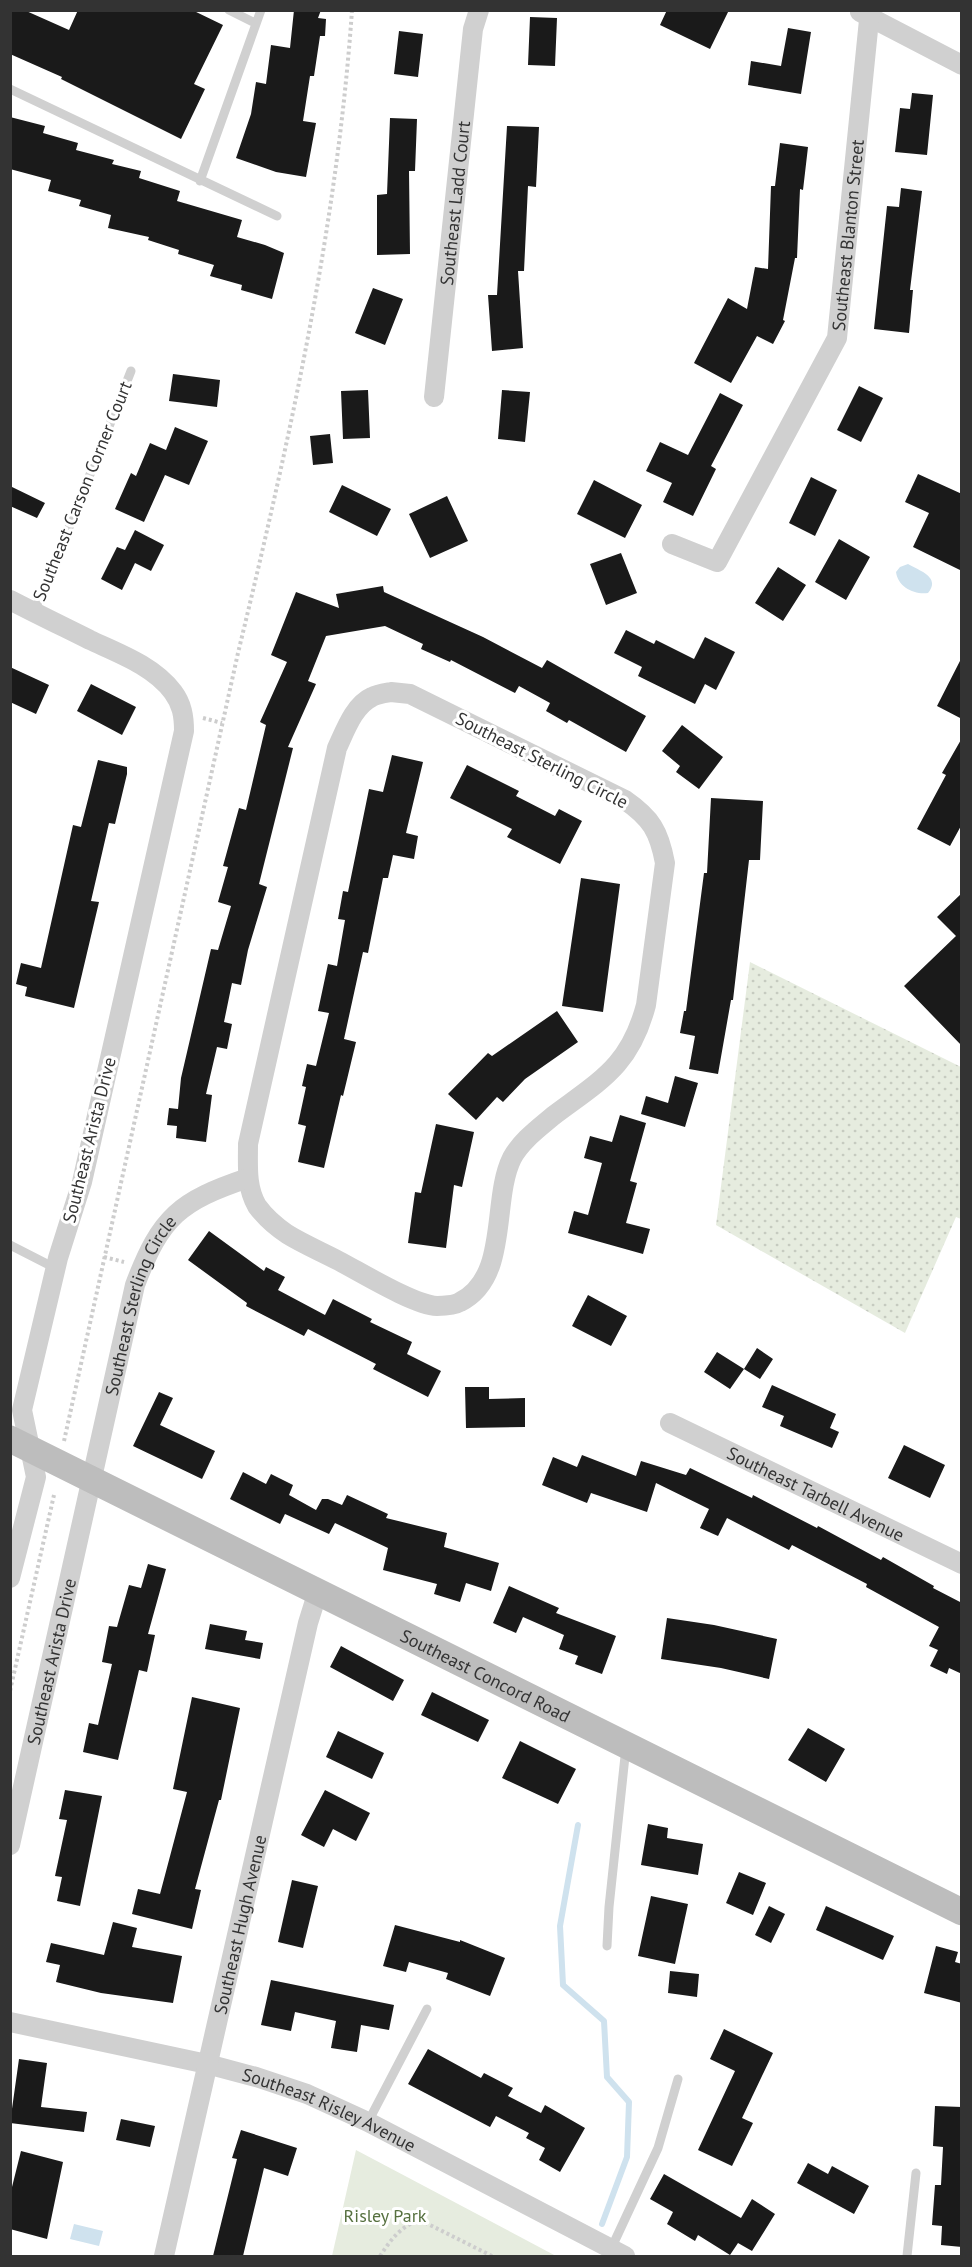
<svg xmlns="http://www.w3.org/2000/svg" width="972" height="2267" font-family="'PT Sans',sans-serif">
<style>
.grass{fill:url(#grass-dots)}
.green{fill:#e6ecdf}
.water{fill:#cfe2ee}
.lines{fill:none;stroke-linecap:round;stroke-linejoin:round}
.stream{stroke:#cfe2ee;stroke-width:6}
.building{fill:#1a1a1a}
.path{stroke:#cdcdcd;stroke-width:4;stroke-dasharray:3 3;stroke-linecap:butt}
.lane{stroke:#d0d0d0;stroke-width:9}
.street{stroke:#d0d0d0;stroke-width:20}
.secondary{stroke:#bdbdbd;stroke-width:27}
.labels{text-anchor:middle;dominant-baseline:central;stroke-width:6;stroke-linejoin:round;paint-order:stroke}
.street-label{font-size:18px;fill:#333;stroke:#fff}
.park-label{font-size:18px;fill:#56703f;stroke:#fff}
</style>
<defs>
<pattern id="grass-dots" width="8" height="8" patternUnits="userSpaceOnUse" patternTransform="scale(1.5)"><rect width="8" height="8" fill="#e6ecdf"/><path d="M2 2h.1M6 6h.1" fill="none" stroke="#c6cbc0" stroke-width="1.8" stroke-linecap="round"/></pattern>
</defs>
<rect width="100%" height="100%" fill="#fff"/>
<!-- grass -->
<path class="grass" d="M750,962L961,1067V1219L956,1217L905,1333L716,1225Z"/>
<!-- green -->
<path class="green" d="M356,2150L556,2256H332Z"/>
<!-- water -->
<path class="water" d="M908,564C920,571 941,577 928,593C914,595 898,587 896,572L900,567Z
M74,2224L103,2231L99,2246L70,2239Z"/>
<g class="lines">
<!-- stream -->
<path class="stream" d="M578,1825L560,1926L563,1985L604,2021L607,2077L629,2102L627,2157L602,2224"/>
</g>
<!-- building -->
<path class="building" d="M10,10H24L69,30L78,10H192L223,25L194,84L205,89L181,139L61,79L62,77L10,54Z
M294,10H321L318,18L326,19L325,36H320L314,76H310L303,121L316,123L306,177L276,172L236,158L251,114L256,82L266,84L271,45L290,48Z
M667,10H729L710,49L660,25Z
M530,17L557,18L555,66L528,65Z
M788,28L811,32L801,94L748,85L751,61L781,66Z
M399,31L423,34L418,77L394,74Z
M912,93L933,95L927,155L895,152L900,108L910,109Z
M10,117L45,126L43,133L78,143L76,150L114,160L112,164L141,171L139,178L180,191L177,201L242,220L237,237L265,245L284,253L272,299L241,290L242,285L210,276L214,265L178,254L179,250L148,240L149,237L108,228L111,215L79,206L81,200L48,191L51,180L10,169Z
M390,118L417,119L415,171H409L410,254L377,255V195L387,194Z
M507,126L539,127L536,187L528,186L524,271H518L523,348L492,351L488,295H497Z
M780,143L808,147L803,190L800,189L797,258H795L783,320L785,321L773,344L757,336L731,383L694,363L728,298L747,309L755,267L768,269L771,186H775Z
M901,188L922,191L910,290H913L909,333L874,329L887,206L899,207Z
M373,288L403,299L385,345L355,333Z
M173,374L220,380L217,407L169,401Z
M859,386L883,398L861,442L837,430Z
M368,390L370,438L343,439L341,391Z
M502,390L530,392L525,442L498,439Z
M720,393L743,405L711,466L716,469L693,516L663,502L672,483L646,471L660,442L688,455Z
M175,427L208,441L189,485L165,475L144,522L115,509L131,473L136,476L150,443L166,450Z
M330,434L333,463L313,465L310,436Z
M918,474L962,494V571L913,547L929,513L905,502Z
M811,477L837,490L815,536L789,523Z
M594,480L642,505L625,538L577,514Z
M342,485L391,509L377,536L329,512Z
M10,486L45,503L37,518L10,506Z
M447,496L468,541L430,558L409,514Z
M135,530L164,545L151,571L135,563L122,590L101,579L117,547L125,550Z
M839,539L870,557L846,600L815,582Z
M621,553L637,593L606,605L590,564Z
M778,567L806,585L783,621L755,603Z
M383,586L384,592L483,637L542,668L547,660L646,716L626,752L569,720L567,723L546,711L550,703L519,686L515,693L451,660L450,662L421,649L423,644L385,626L326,636L308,681L316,684L288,747L293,748L259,884L267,887L248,950L241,985L232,983L224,1022L232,1024L227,1049L217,1047L206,1094L212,1095L206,1142L176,1138L177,1126L167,1125L169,1108L178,1109L181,1078L211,949L218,950L231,906L218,902L228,867L223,866L239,808L246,810L266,725L260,722L287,662L271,655L296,592L339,608L336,594Z
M626,630L654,644L656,640L694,659L705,637L735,652L716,690L705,684L695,704L638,676L642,667L614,653Z
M962,657V719L937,706Z
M10,667L49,685L36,714L10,702Z
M91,684L136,707L122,735L77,711Z
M682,725L723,757L699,789L676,772L680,766L662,751Z
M962,738V824L950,846L917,829L946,775L942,773Z
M392,755L423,762L406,833L418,836L414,859L393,855L388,878H383L368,953L363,952L344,1039L356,1042L343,1096L341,1095L324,1168L298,1162L306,1126L298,1124L306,1087L302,1086L307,1064L316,1066L329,1013L318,1011L328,964L337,966L345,920L338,919L343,891L348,892L369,789L383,792Z
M98,760L127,767V774L115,824L109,823L91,901L99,902L74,1008L25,996L27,987L16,984L21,963L41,968L73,825L81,827Z
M467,765L519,791L516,796L555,816L559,809L582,821L560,864L507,837L512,829L450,798Z
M711,798L763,801L760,860H749L733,1000H731L718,1074L689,1069L695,1036L680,1033L684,1011H686L704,873H707Z
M581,878L620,884L603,1012L562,1006Z
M962,893V1046L904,986L956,936L937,917Z
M557,1011L578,1042L525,1079L503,1102L497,1097L476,1120L448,1094L488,1053L492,1056Z
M675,1076L698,1083L685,1127L641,1114L646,1096L668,1103Z
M620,1115L646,1123L630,1181L637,1183L626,1223L650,1229L643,1254L568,1233L574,1211L588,1215L602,1163L584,1158L590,1136L612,1142Z
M436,1124L474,1132L462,1187L454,1185L446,1248L408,1243L415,1192L421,1193Z
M209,1231L264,1271L266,1267L285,1277L278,1290L325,1315L333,1299L372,1319L370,1322L412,1342L407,1354L441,1371L428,1397L373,1369L376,1364L308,1329L304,1336L246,1306L247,1303L188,1260Z
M588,1295L627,1316L611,1346L572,1326Z
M757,1348L773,1359L760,1379L744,1369Z
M717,1352L744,1369L730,1389L704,1372Z
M772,1385L836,1414L830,1428L839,1432L832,1448L780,1426L784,1416L762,1407Z
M465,1387H489V1399L525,1398V1427L466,1428Z
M159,1392L173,1398L160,1425L215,1451L202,1479L133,1446Z
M904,1445L945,1465L930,1498L888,1478Z
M582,1455L636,1476L641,1461L686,1475L690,1468L752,1498L753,1495L817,1528L818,1526L881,1560L883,1557L934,1586L933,1588L962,1603V1674L949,1668L947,1674L930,1666L938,1650L929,1646L939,1627L866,1587L867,1584L792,1545L789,1550L727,1518L718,1536L700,1528L709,1509L656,1483L647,1512L591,1493L587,1503L542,1485L553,1457L577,1467Z
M243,1472L266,1484L271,1474L293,1485L289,1495L316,1510L322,1499H328L342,1505L347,1495L388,1514L386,1518L447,1533L444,1547L499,1563L491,1591L466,1583L460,1602L434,1594L437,1584L383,1570L388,1548L335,1523L329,1534L285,1514L280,1524L230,1499Z
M148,1564L166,1569L148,1634L155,1635L147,1672L139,1670L118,1760L83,1752L89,1723L98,1725L112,1664L102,1662L109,1626L117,1627L129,1585L141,1588Z
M509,1586L559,1608L556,1613L616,1636L602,1674L575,1664L578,1656L559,1649L564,1635L523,1617L516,1633L493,1623Z
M667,1618L714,1625L777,1639L769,1679L721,1668L661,1659Z
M210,1624L247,1631L245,1640L263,1643L260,1659L205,1649Z
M341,1646L404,1680L393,1701L330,1667Z
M432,1692L489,1720L478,1742L421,1715Z
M192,1697L240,1708L221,1800H219L195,1889L201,1890L192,1929L132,1914L138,1889L160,1894L187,1792L173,1789Z
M808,1728L845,1749L826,1782L788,1760Z
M338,1731L384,1753L372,1779L326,1757Z
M520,1741L576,1769L558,1804L502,1778Z
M65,1790L102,1796L80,1906L57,1901L62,1877L55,1876L67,1820L59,1819Z
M325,1790L370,1813L356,1841L333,1829L324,1847L301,1835Z
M648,1824L668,1828L667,1838L703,1844L698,1875L641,1865Z
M739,1872L766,1883L753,1915L726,1903Z
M292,1880L318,1886L303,1948L278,1942Z
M651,1896L688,1904L675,1964L638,1956Z
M769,1906L785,1914L771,1943L755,1935Z
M826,1906L894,1936L883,1960L816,1930Z
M113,1922L137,1928L132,1947L182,1956L173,2003L101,1993L56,1982L60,1965L46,1962L51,1943L104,1955Z
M395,1925L460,1942V1940L505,1958L490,1996L446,1979L448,1973L409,1962L406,1972L383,1966Z
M936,1946L958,1952L955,1962L962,1964V2003L924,1993Z
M670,1971L699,1974L697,1997L668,1993Z
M271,1980L394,2005L389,2030L361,2025L357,2052L331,2048L336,2021L295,2012L291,2031L261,2025Z
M724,2029L773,2053L742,2118L753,2123L732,2166L698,2150L735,2071L710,2059Z
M428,2049L481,2078L484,2073L513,2088L508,2096L541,2113L545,2105L585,2128L560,2172L539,2160L545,2148L526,2138L529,2133L496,2116L490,2127L408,2084Z
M19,2059L47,2063L41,2107L87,2112L84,2132L10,2123Z
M935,2106L962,2107V2247L941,2245L942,2226L932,2225L935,2185H941L943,2147L933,2146Z
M121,2119L155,2126L150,2147L116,2140Z
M241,2130L297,2148L288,2176L264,2168L243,2256H213L237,2159L232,2158Z
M21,2151L63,2162L47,2239L10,2229V2195Z
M808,2163L828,2174L832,2166L869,2186L854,2214L797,2183Z
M664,2174L741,2218L752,2199L775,2214L752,2251L738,2243L730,2255L698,2235L695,2241L667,2224L673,2212L650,2199Z"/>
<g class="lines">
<!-- path -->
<path class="path" d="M203,718L222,723
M104,1257L124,1262
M64,1441L238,653C289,442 337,228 352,10
M10,1691L54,1495
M380,2256C390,2241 402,2223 422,2221L492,2256"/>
<!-- lane -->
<path class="lane" d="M229,10L255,23
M10,89L277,216
M200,181L261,10
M32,611L41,598L131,371
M10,1245L55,1268
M607,1946L609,1907L626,1747
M368,2122L427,2009
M611,2249L658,2148L678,2079
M907,2256L916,2173"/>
<!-- street -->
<g class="street">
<path d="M860,12L962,65"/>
<path id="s1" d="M434,397L473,29L479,10"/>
<path id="s2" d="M672,544L717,562L837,338L870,10"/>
<path d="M10,600C37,614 64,627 90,640C118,653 154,666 173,692C182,704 184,716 184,731L82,1182L58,1258L22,1410L36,1477L10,1578"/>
<path d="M391,692L410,694L625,800C651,818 659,831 665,863L646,1005C630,1066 601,1080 553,1116C539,1128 521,1141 512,1158C491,1200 510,1277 460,1302C455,1305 443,1306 437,1306C414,1305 362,1273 339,1261C322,1252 303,1244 287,1234C275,1226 265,1217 257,1206C246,1187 248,1166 248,1144L337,748C345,731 354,705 372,697C377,694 385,693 391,692Z"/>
<path id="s3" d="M670,1423L962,1564"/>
<path id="s4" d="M10,1845L135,1285C161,1216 180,1201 248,1178"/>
<path id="s5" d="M10,2022L207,2064L256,2077L307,2094L368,2122L625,2256"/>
<path id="s6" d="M164,2256L308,1623L318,1591"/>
</g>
<!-- secondary -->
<path class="secondary" id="s7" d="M10,1439L962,1912"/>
</g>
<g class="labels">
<!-- street labels -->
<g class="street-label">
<text stroke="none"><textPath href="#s1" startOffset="195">Southeast Ladd Court</textPath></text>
<text stroke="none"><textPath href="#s2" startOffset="406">Southeast Blanton Street</textPath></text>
<text transform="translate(82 491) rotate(-68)">Southeast Carson Corner Court</text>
<text transform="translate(542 760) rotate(27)">Southeast Sterling Circle</text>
<text transform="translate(89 1140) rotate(-76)">Southeast Arista Drive</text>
<text stroke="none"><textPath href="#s4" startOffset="556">Southeast Sterling Circle</textPath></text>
<text stroke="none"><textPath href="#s3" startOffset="162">Southeast Tarbell Avenue</textPath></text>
<text stroke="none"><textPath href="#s4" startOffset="188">Southeast Arista Drive</textPath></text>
<text stroke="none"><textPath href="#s7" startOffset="531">Southeast Concord Road</textPath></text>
<text stroke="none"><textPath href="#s6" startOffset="340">Southeast Hugh Avenue</textPath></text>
<text stroke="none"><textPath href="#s5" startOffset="332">Southeast Risley Avenue</textPath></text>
</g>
<!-- park labels -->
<g class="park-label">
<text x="385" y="2215">Risley Park</text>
</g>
</g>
<!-- border -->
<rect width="972" height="2267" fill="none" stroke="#333333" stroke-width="24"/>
</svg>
